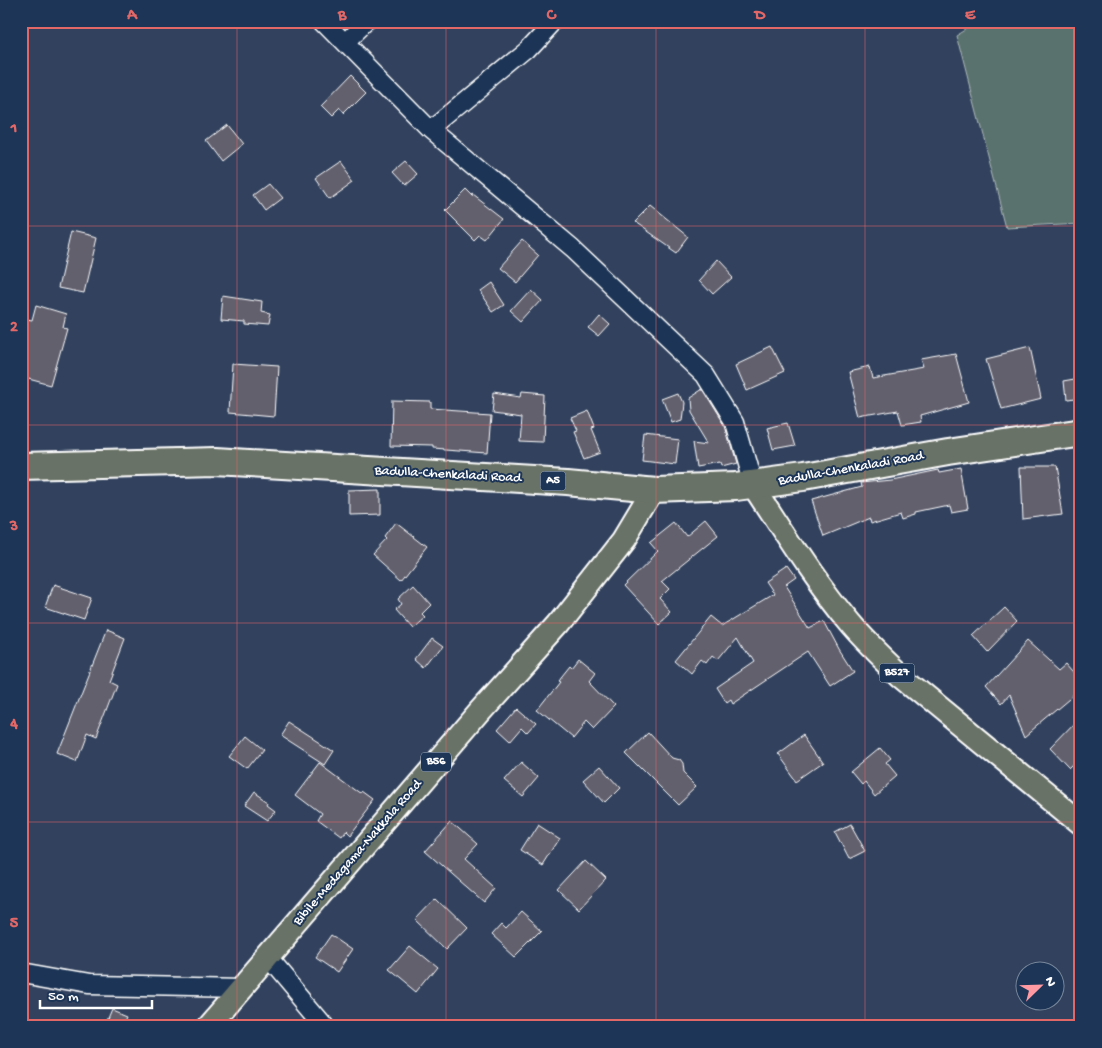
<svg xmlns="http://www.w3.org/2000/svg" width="1102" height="1048" font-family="'Gochi Hand',sans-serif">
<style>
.green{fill:#5a726e;stroke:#acb8b6}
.building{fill:#63606e;stroke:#fff}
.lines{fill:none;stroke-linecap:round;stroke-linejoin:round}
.minor-casing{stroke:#fff;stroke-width:21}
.major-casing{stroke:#fff;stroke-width:26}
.highway-casing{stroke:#fff;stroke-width:30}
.minor{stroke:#1d3557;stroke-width:18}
.major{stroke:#697266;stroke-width:22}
.highway{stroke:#697266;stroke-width:26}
.grid{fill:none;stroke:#e26868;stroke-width:1;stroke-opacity:0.55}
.labels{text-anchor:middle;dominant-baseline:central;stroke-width:4;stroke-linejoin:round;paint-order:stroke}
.shield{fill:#1d3557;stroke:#bbc2cd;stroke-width:1}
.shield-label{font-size:12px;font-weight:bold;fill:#fff}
.street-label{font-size:14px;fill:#fff;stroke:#1d3557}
.neatline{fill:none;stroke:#e26868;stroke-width:2}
.grid-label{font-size:16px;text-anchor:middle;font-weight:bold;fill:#e26868}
</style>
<rect width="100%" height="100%" fill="#32425e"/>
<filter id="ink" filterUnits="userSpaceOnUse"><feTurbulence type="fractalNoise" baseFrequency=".02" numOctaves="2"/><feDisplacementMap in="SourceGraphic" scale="10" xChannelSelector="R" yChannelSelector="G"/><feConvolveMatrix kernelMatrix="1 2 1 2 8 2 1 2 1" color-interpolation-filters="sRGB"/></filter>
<g filter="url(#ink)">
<!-- green -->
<path class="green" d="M980,21H1081V223L1007,227L957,35Z"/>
<!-- building -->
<path class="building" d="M350,76L366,92L343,115L339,110L331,118L320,107Z
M227,125L242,144L221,161L206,141Z
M341,161L355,180L330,198L316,178Z
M406,161L418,174L404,186L392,173Z
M268,184L280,198L264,210L253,195Z
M465,190L472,197L473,195L504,219L487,240L480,235L475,240L445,210Z
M650,206L688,237L676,253L633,223Z
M71,232L96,238L83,293L58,288Z
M522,241L538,255L515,282L498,268Z
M716,261L731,277L712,294L699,280Z
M489,282L504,305L493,312L478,290Z
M531,289L543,300L523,322L511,311Z
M223,296L262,302L261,313L270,315L268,326L244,324V321L221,319Z
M36,305L66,314L63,327L67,328L51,385L21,377V339L27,319L32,320Z
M599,314L610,324L599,336L588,327Z
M772,347L785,373L747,390L736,364Z
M1030,348L1041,399L1001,409L986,359Z
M956,354L969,402L920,416L921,422L902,425L898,411L860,418L848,372L870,367L873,378L924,369L921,360Z
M233,364L277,367L274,416L230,412Z
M1081,378V398L1066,400L1064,381Z
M702,389L725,426L736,464L721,468L720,464L698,468L694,441L709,443L689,410L688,398Z
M678,393L682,402L680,419L671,422L662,399Z
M494,394L521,398L522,394L545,396L543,442L519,441L521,414L492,410Z
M392,401L430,402V409L490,413L487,453L432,449V447L391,446Z
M587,411L594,429L591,430L600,452L584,458L573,432L576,431L570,418Z
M788,423L795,446L773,450L767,428Z
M645,435L678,439L675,464L642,460Z
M1021,467H1055L1063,514L1023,519Z
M961,469L968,509L951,512L949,505L916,512V514L903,518L901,512L870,521L869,517L823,536L811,501L862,487L861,483L890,480L938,470L939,473Z
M380,489V515L349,516V490Z
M706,521L718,536L662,581L670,589L660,599L672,612L659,624L623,585L658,551L651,543L676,523L687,537Z
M396,523L427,547L401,580L373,555L387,540L385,538Z
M786,569L794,580L784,587L810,628L824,621L839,649L853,671L830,686L808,652L730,704L728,700L724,703L715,689L753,663L738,637L718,661L713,657L707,665L702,661L692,674L676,660L711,617L722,626L773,595L765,583Z
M53,585L92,598L84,620L45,607Z
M413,585L429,603L420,612L423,615L409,627L394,610L401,604L398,599Z
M1004,607L1017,621L987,652L973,636Z
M106,630L125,638L109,680L117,684L96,739L87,735L77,762L57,754Z
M432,638L443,646L426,668L416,659Z
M1028,641L1059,669L1066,663L1081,680V689L1026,735L1009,695L1001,704L986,687Z
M578,659L595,673L589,681L614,707L592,730L584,722L571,738L537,710L559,682L557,681L569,666L571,668Z
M516,707L536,724L528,733L522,727L510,741L497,729Z
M1081,717V759L1070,770L1050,749Z
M289,721L334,750L325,764L280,735Z
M648,732L672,758L679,760L682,764L683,773L697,787L678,805L626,753Z
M804,735L823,762L797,780L778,754Z
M245,736L262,750L247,769L229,756Z
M880,748L890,760L885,764L895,776L874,794L864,781L861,784L851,772Z
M320,762L363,794L364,792L375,800L347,836L343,832L339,838L316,821L320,814L295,795Z
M521,762L539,778L523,797L504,781Z
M599,766L619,788L604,803L583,780Z
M254,792L269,802L268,804L276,810L267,821L244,806Z
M452,821L478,844L464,859L496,888L484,903L425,851Z
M537,823L560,838L543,865L520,850Z
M850,824L865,851L849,859L835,832Z
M586,861L606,880L579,909L559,890Z
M437,899L467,928L447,949L417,920Z
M521,912L542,931L516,957L491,934L501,923L506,928Z
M331,934L353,949L337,972L315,957Z
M410,946L438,969L418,994L389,970Z
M112,1008L127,1014L121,1027H104Z"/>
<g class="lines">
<defs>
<path id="minor" d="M324,21L431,130L573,249L706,375L735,422L753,485
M346,41L367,21
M431,130L529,49L555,21
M268,958L326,1027
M21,973L89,985L242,988"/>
<path id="major" d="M753,485C784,532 813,580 850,624C866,643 883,659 901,676L1081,824
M208,1027L481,710L558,624L624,540L654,490"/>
<path id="highway" d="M21,466L217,461L568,482L654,490L736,487L803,478L948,452L1081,432"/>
</defs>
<!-- minor casing -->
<use href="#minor" class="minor-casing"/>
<!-- major casing -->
<use href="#major" class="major-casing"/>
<!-- highway casing -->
<use href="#highway" class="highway-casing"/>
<!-- minor -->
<use href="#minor" class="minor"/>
<!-- major -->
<use href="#major" class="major"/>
<!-- highway -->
<use href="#highway" class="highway"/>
</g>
</g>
<!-- grid -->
<path class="grid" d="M237,21V1027M446,21V1027M656,21V1027M865,21V1027M21,226H1081M21,425H1081M21,623H1081M21,822H1081"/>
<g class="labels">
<!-- shield labels -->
<g class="shield">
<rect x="540.5" y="471.5" width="25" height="19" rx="4"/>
<rect x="879.5" y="663.5" width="35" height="19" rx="4"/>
<rect x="421" y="752.5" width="30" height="19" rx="4"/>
</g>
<g class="shield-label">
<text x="553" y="481">A5</text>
<text x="897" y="673">B527</text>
<text x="436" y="762">B56</text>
</g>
<!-- street labels -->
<g class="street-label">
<text transform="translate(851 469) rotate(-10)">Badulla-Chenkaladi Road</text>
<text transform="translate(448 475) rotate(3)">Badulla-Chenkaladi Road</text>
<text transform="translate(358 853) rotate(-49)">Bibile-Medagama-Nakkala Road</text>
</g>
</g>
<!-- margin -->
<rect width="1102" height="1048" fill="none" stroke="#1d3557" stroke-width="55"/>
<!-- north arrow -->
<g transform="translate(1040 986) rotate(67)"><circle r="24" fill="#1d3557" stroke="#77869a"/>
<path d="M0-4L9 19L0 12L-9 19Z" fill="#ff9aa2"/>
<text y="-8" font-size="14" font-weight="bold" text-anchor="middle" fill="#ffffff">N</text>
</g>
<!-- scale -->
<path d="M40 1000v8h112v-8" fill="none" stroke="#ffffff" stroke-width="2.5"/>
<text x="48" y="1000" font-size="15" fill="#ffffff" stroke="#1d3557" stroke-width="4" paint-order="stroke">50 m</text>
<rect x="28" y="28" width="1046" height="992" class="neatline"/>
<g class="grid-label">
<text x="132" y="19">A</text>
<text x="342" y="19">B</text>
<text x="551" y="19">C</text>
<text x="760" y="19">D</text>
<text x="970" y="19">E</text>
<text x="14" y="132">1</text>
<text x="14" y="331">2</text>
<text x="14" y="530">3</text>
<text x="14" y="728">4</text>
<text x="14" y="927">5</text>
</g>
</svg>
